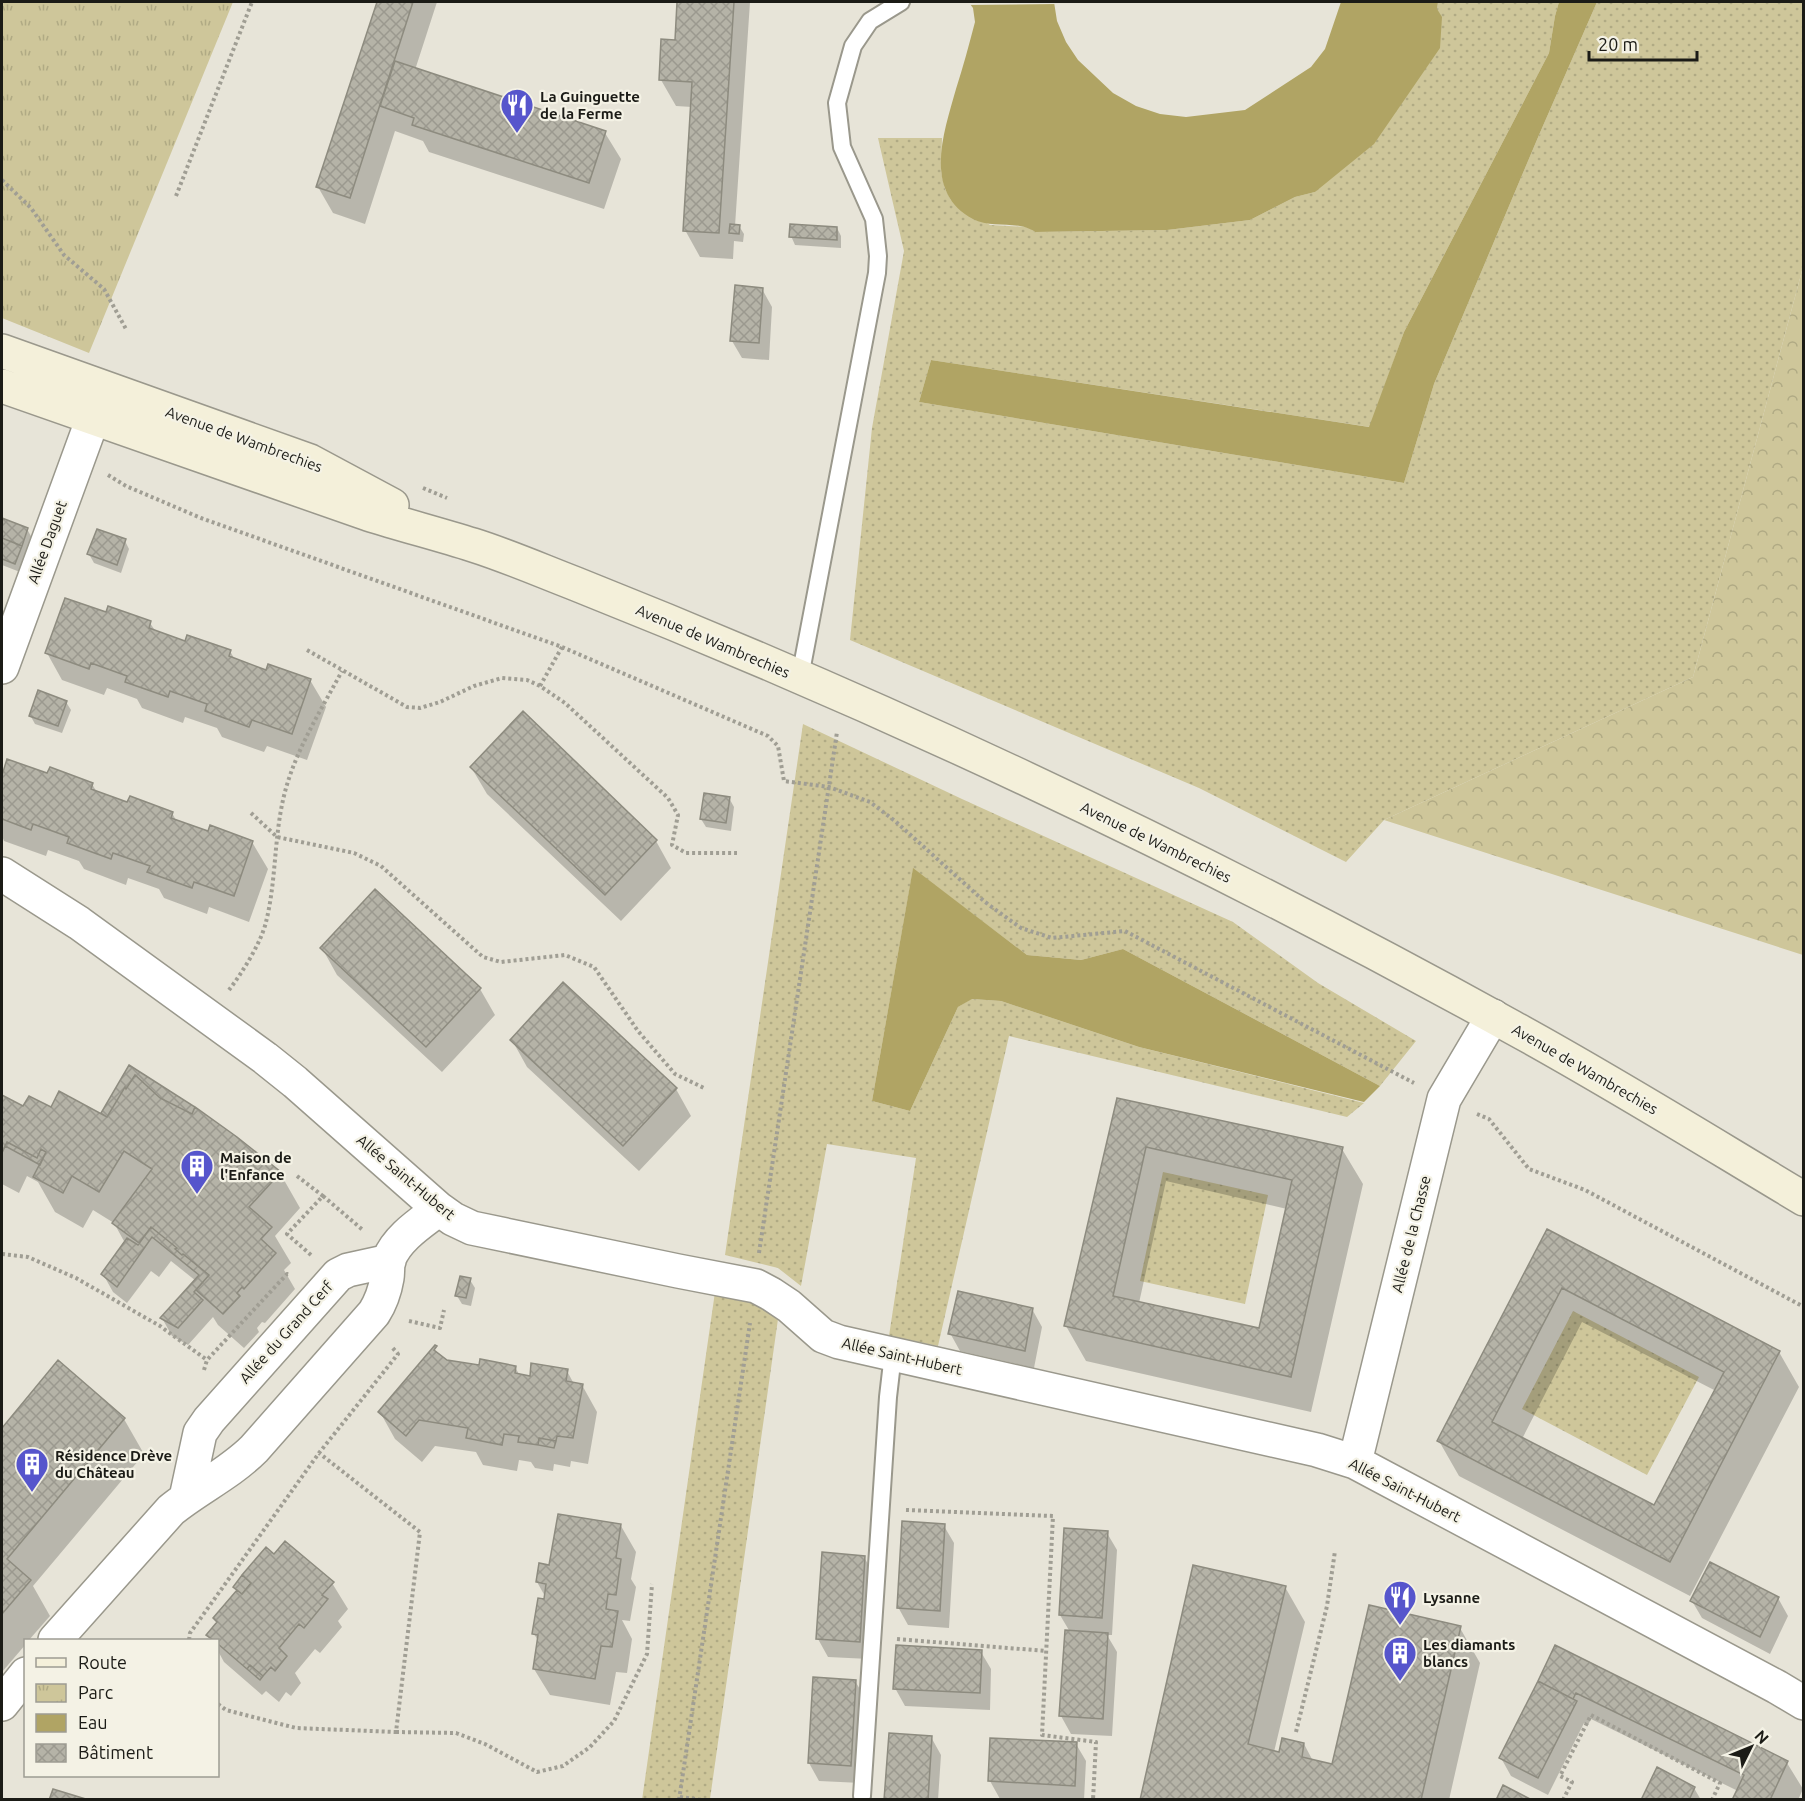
<svg xmlns="http://www.w3.org/2000/svg" width="1805" height="1801" font-family="Ubuntu,sans-serif">
<style>
.grass{fill:url(#grass-dots)}
.forest{fill:url(#forest-crowns)}
.park{fill:url(#park-tufts)}
.water{fill:#b0a464}
.pier{fill:#e7e4d8}
.shadow{fill:#0003;fill-rule:evenodd}
.building{fill:url(#building-cross-hatch);stroke:#8d8b7f;stroke-width:1.5;fill-rule:evenodd}
.lines{fill:none;stroke-linecap:round;stroke-linejoin:round}
.lane-casing{stroke:#9a988c;stroke-width:20}
.street-casing{stroke:#9a988c;stroke-width:36}
.secondary-casing{stroke:#9a988c;stroke-width:36}
.path{stroke:#a09e94;stroke-width:4;stroke-dasharray:3 3;stroke-linecap:butt}
.lane{stroke:#fff;stroke-width:16}
.street{stroke:#fff;stroke-width:33}
.secondary{stroke:#f4f0da;stroke-width:33}
.labels{text-anchor:middle;dominant-baseline:central;stroke-width:4.5;stroke-linejoin:round;paint-order:stroke}
.poi-label{font-size:15px;font-weight:bold;fill:#1b1b16;stroke:#f4f2e5;text-anchor:start}
.street-label{font-size:15px;fill:#1b1b16;stroke:#f4f2e5}
</style>
<defs>
<pattern id="grass-dots" width="8" height="8" patternUnits="userSpaceOnUse" patternTransform="scale(1.5)"><rect width="8" height="8" fill="#cec69a"/><path d="M2 2h.1M6 6h.1" fill="none" stroke="#b0aa84" stroke-width="1.8" stroke-linecap="round"/></pattern>
<pattern id="forest-crowns" width="20" height="18" patternUnits="userSpaceOnUse" patternTransform="scale(1.5)"><rect width="20" height="18" fill="#cec69a"/><path d="M2 6a3 3 0 1 1 6 0M12 15a3 3 0 1 1 6 0" fill="none" stroke="#b0aa84"/></pattern>
<pattern id="park-tufts" width="24" height="20" patternUnits="userSpaceOnUse" patternTransform="scale(1.5)"><rect width="24" height="20" fill="#cec69a"/><path d="M3 7l-1-3M5 7V3M7 7l1-3M15 17l-1-3M17 17v-4M19 17l1-3" fill="none" stroke="#b0aa84"/></pattern>
<pattern id="building-cross-hatch" width="8" height="8" patternUnits="userSpaceOnUse" patternTransform="scale(1.5)"><rect width="8" height="8" fill="#b5b3a7"/><path d="M0 0l8 8M0 8l8-8" fill="none" stroke="#9b998f"/></pattern>
</defs>
<rect width="100%" height="100%" fill="#e7e4d8"/>
<!-- grass -->
<path class="grass" d="M1438,2H1559L1555,16L1549,53L1404,332L1370,427L931,360L919,402L1404,483L1434,384L1539,135L1597,2H1803V267L1693,677L1384,820L1346,862L1199,788L850,640L872,428L904,251L878,138H942L941,172L945,189L951,200L990,225L1028,227L1035,232L1167,230L1250,220L1295,197L1315,192L1437,9Z
M803,724L962,799L1233,922L1318,983L1416,1041L1380,1086L1123,949L1081,960L1027,955L913,869L872,1101L910,1111L958,1007L971,999L1001,1001L1139,1047L1364,1103L1347,1117L1009,1036L938,1346L889,1336L916,1158L827,1144L801,1286L778,1268L725,1255Z
M1163,1172L1268,1195L1245,1304L1140,1281Z
M715,1292L768,1302L778,1319L710,1799L642,1800Z
M1573,1311L1699,1377L1647,1475L1522,1409Z"/>
<!-- forest -->
<path class="forest" d="M1803,267V955L1384,820L1693,677Z"/>
<!-- park -->
<path class="park" d="M2,2H233L89,353L2,318Z"/>
<!-- water -->
<path class="water" d="M1054,2L1057,21L1066,42L1078,60L1113,93L1136,106L1160,114L1186,117L1245,110L1311,67L1325,49L1341,2H1438L1437,9L1442,17L1440,48L1374,144L1315,192L1295,197L1250,220L1167,230L1035,232C1020,220 992,229 973,219C922,192 944,132 956,89C963,67 969,45 975,22L973,8L970,4Z
M1559,2H1597L1539,135L1434,384L1404,483L919,402L931,360L1369,427L1404,332L1549,53L1555,16Z
M913,868L1027,955L1081,960L1123,949L1380,1086L1364,1102L1139,1047L1001,1001L972,999L958,1007L910,1111L872,1101Z"/>
<!-- pier -->
<path class="pier" d="M967,2H1057L1058,4L967,5Z"/>
<!-- shadow -->
<path class="shadow" d="M378,2H437L415,70L605,133L621,159L604,209L429,152L423,141L395,131L365,224L333,213L318,187Z
M678,2H750L735,226H739L744,234L743,242L734,241L733,259L700,257L685,230L692,107L676,106L661,80L676,42Z
M837,228L841,236V248L795,245L791,236Z
M762,289L772,307L769,360L742,358L732,341Z
M2,520L27,529L32,538L20,572L2,565Z
M125,541L129,549L121,573L94,563L89,554Z
M107,614L150,623L156,632L186,643L230,651L235,660L267,672L310,680L326,707L307,760L267,746L264,752L222,737L217,728L185,717L183,723L142,708L137,699L107,688L104,695L62,680L47,653Z
M66,702L71,710L62,733L35,724L30,715Z
M523,714L656,841L671,868L621,921L487,794L471,767Z
M8,761L48,775L92,784L98,794L128,804L172,813L177,822L209,833L252,842L268,869L249,922L209,907L207,914L164,898L159,889L128,878L126,885L84,869L79,861L48,850L46,856L4,841L2,836V780Z
M729,798L734,807L731,831L706,827L701,819Z
M322,948L480,989L495,1015L442,1072L337,975Z
M512,1040L676,1089L691,1116L639,1171L527,1067Z
M2,1097L24,1108L51,1109L105,1117L103,1113L280,1173L300,1208L275,1236L291,1263L284,1270L295,1289L265,1323L262,1322L257,1328L259,1332L244,1348L218,1325L213,1317L188,1345L172,1336L162,1318L196,1281L171,1261L159,1277L151,1271L127,1303L113,1292L103,1274L125,1243L114,1223L93,1210L83,1228L55,1212L38,1182L27,1176L19,1193L2,1184Z
M1118,1100L1342,1149L1363,1184L1311,1412L1086,1361L1066,1326ZM1166,1181L1287,1209L1260,1330L1139,1303Z
M1548,1231L1779,1352L1799,1387L1690,1596L1459,1476L1439,1441ZM1582,1322L1716,1391L1655,1507L1522,1439Z
M470,1280L475,1288L471,1306L462,1304L457,1296Z
M1032,1309L1042,1327L1034,1368L960,1351L950,1333Z
M446,1361L480,1367H515L520,1376L531,1377L567,1371L574,1384L582,1385L597,1412L588,1464L571,1461L570,1467L554,1464L553,1471L535,1468L531,1462L519,1460L517,1471L483,1465L476,1452L435,1446L422,1462L395,1439L380,1412Z
M58,1362L124,1419L144,1454L33,1586L50,1616L29,1640H26V1644L2,1672V1431Z
M621,1526L636,1552L631,1579L636,1587L630,1621L622,1620L632,1639L627,1673L616,1672L610,1705L550,1695L534,1669L539,1642L534,1634L546,1598L537,1582L551,1566Z
M944,1526L954,1543L949,1628L908,1625L898,1607Z
M1107,1533L1117,1550L1112,1635H1107L1117,1652L1112,1736L1071,1734L1061,1716L1070,1632L1060,1615Z
M275,1556L332,1583L348,1609L338,1621L342,1627L320,1653L315,1649L295,1673L301,1683L291,1696L286,1692L279,1702L266,1691L262,1695L224,1662L218,1651V1640H211L208,1635L218,1624L215,1618L237,1591L235,1587Z
M864,1557L874,1575L869,1659L828,1657L818,1639Z
M1285,1587L1305,1622L1274,1752L1280,1754L1304,1744L1313,1761L1333,1766L1460,1628L1480,1663L1449,1800H1141Z
M1778,1598L1788,1616L1770,1654L1702,1618L1692,1601Z
M981,1652L991,1669L990,1710L905,1706L895,1688Z
M814,1678L855,1681L866,1699L861,1783L819,1781L809,1763Z
M1540,1681L1787,1763L1803,1789L1798,1800H1734L1738,1791L1591,1719L1588,1725L1584,1723L1548,1795L1511,1776L1501,1758Z
M931,1737L941,1755L938,1800H886Z
M1076,1744L1086,1761L1084,1800L1000,1799L990,1781Z
M1694,1788L1701,1800H1642Z"/>
<!-- building -->
<path class="building" d="M377,2H413L350,198L316,187Z
M677,2H734L719,233L683,231L692,82L659,80L661,39L675,40Z
M395,61L606,131L589,183L412,125L414,118L380,106Z
M730,224L740,225L739,234L729,233Z
M790,224L837,227V240L789,237Z
M735,285L763,288L759,343L730,341Z
M2,518L28,528L22,546L2,538Z
M97,529L126,539L117,565L87,554Z
M2,538L22,546L15,564L2,559Z
M65,598L106,612L108,606L151,621L149,628L185,641L187,635L231,650L229,656L266,670L268,664L311,679L292,734L252,720L249,727L205,711L207,704L170,691L168,697L125,682L127,676L91,663L89,669L45,653Z
M38,690L67,701L58,726L29,716Z
M523,711L657,840L605,895L470,767Z
M7,759L47,773L50,767L93,783L91,789L127,802L130,796L173,812L171,818L208,831L210,825L253,841L234,896L194,882L192,888L147,872L150,866L113,853L111,859L67,843L69,837L33,824L31,830L2,819V775Z
M704,793L730,797L726,823L700,819Z
M375,889L481,988L426,1047L320,948Z
M563,982L677,1088L623,1146L510,1040Z
M129,1065L195,1107L192,1114L160,1098L135,1075L126,1089L125,1087L107,1117L101,1113Z
M135,1075L160,1098L192,1114L195,1107L237,1137L281,1172L249,1207L272,1227L261,1239L276,1253L244,1289L242,1287L237,1293L240,1296L223,1314L196,1290L209,1275L183,1254L182,1255L175,1249L177,1248L151,1227L139,1243L112,1223L152,1169L124,1151L99,1192L72,1176L63,1193L33,1177L46,1152L41,1149L37,1158L7,1142L2,1153V1095L23,1106L29,1096L51,1107L59,1091L107,1117L125,1087L126,1089Z
M1117,1098L1343,1147L1291,1377L1064,1326ZM1146,1147L1292,1180L1259,1328L1113,1296Z
M7,1142L37,1158L41,1149L46,1152L40,1165L5,1146Z
M151,1227L177,1248L175,1249L182,1255L183,1254L209,1275L194,1292L203,1300L178,1328L160,1318L199,1275L152,1237L117,1287L101,1274L127,1238L138,1245Z
M1547,1229L1780,1351L1670,1562L1437,1441ZM1562,1288L1724,1372L1654,1505L1492,1422Z
M460,1276L471,1278L466,1298L455,1296Z
M958,1291L1033,1308L1025,1351L948,1334Z
M435,1345L437,1346L434,1350L447,1360L479,1365L480,1359L516,1366L515,1373L530,1376L531,1363L568,1369L566,1381L583,1384L573,1438L557,1436L556,1441L539,1438L538,1445L518,1442L519,1436L504,1434L502,1445L466,1438L468,1428L419,1420L406,1436L378,1412Z
M58,1360L125,1418L7,1559L31,1580L2,1614V1428Z
M539,1438L556,1441L554,1448L538,1445Z
M558,1514L621,1524L616,1558L621,1559L616,1595L608,1594L606,1609L618,1611L612,1647L601,1646L595,1679L533,1669L538,1635L532,1634L538,1598L544,1599L546,1584L536,1582L539,1563L549,1565Z
M902,1521L945,1524L940,1611L897,1608Z
M1064,1528L1108,1531L1102,1618L1059,1615Z
M285,1541L334,1582L322,1595L328,1599L304,1628L299,1624L279,1648L287,1656L275,1671L271,1667L263,1676L250,1665L247,1669L218,1644V1640H213L206,1635L217,1622L213,1618L237,1590L242,1594L251,1583L242,1575L266,1547L274,1554Z
M822,1552L865,1556L860,1642L816,1639Z
M1710,1562L1779,1597L1760,1637L1690,1601Z
M1193,1565L1286,1586L1248,1744L1279,1752L1282,1738L1304,1743L1302,1757L1332,1764L1369,1605L1461,1626L1421,1800H1140Z
M242,1575L251,1583L242,1594L233,1587Z
M1065,1630L1108,1633L1103,1719L1059,1716Z
M896,1645L982,1650L980,1693L893,1689Z
M1555,1645L1788,1761L1770,1800H1732L1744,1775L1576,1693L1573,1699L1538,1681Z
M250,1665L263,1676L260,1680L247,1669Z
M813,1677L856,1680L851,1766L808,1763Z
M1538,1681L1577,1701L1538,1778L1499,1758Z
M889,1733L932,1736L928,1800H884Z
M990,1738L1077,1742L1075,1786L988,1781Z
M1657,1767L1695,1787L1689,1800H1641Z
M1503,1785L1532,1800H1496Z
M53,1789L89,1800H49Z"/>
<g class="lines">
<defs>
<path id="lane" d="M800,677L877,273L878,256L874,219L842,147L837,103L853,46L870,21L901,2
M862,1796L888,1397L893,1354"/>
<path id="street" d="M2,667L93,418
M2,874L79,923L265,1058L295,1082L439,1209L453,1219L472,1228L678,1271L756,1286L771,1294L789,1306L823,1336L839,1342L1317,1450L1355,1462L1777,1687L1804,1703
M1355,1462L1444,1099L1493,1016
M186,1498L200,1433L209,1420L338,1275L348,1270L389,1261
M55,1640L171,1510C198,1488 229,1474 254,1449L374,1313C381,1302 385,1290 387,1278C388,1272 387,1265 389,1259C398,1237 421,1223 439,1209
M2,1704L26,1674"/>
<path id="secondary" d="M2,351L310,461L392,505
M2,386C124,429 246,472 368,514C403,525 438,534 473,545C508,556 542,571 576,584C896,711 1210,860 1512,1027C1611,1081 1707,1141 1804,1199"/>
</defs>
<!-- lane casing -->
<use href="#lane" class="lane-casing"/>
<!-- street casing -->
<use href="#street" class="street-casing"/>
<!-- secondary casing -->
<use href="#secondary" class="secondary-casing"/>
<!-- path -->
<path class="path" d="M2,180L31,208L64,255L104,289L126,329
M176,196L252,2
M108,475L126,486L201,518L562,647L768,736L778,746L784,781L829,787L870,802L895,821L985,902L1021,928L1052,938L1125,931L1414,1083
M423,488L447,498
M307,650L407,707L420,708L440,702L474,686L502,678L527,680L540,686L565,703L668,798L678,815L672,845L686,853H737
M540,686L562,647
M251,813L277,837L354,853L381,866L483,957L501,962L565,955L594,967L638,1031L675,1074L704,1088
M229,990C242,973 261,943 266,922C276,882 274,840 283,800C293,754 320,712 342,671
M1477,1114L1489,1119L1529,1169L1585,1190L1804,1307
M297,1176L323,1196L287,1234L311,1255
M323,1196L364,1231
M759,1253L837,732
M2,1254L28,1257L76,1278L160,1326L207,1360
M409,1321L440,1328L444,1310
M204,1370L207,1360L287,1274L290,1275
M906,1510L1053,1516L1042,1735L1096,1742L1093,1800
M897,1639L1046,1651
M189,1640L190,1633L319,1453L398,1354L391,1346
M218,1704L226,1710L296,1728L396,1732L420,1532L319,1453
M396,1732L456,1733L485,1744L537,1772L563,1766L590,1747L614,1721L647,1654L652,1584
M1296,1732L1327,1606L1335,1551
M680,1797L702,1800
M679,1800L750,1323
M1563,1800L1572,1782L1560,1776L1591,1715L1720,1783L1712,1800"/>
<!-- lane -->
<use href="#lane" class="lane"/>
<!-- street -->
<use href="#street" class="street"/>
<!-- secondary -->
<use href="#secondary" class="secondary"/>
</g>
<!-- icons -->
<defs>
<symbol id="restaurant-pin" viewBox="-11 -11 22 30"><path d="M0 17L-7.5 6A9.5 9.5 0 1 1 7.5 6Z" fill="#5655cc" stroke="#f4f2e5"/><path d="M-5-6h1v4h1v-4h1v4h1v-4h1v5L-1.5 .5V6h-2V.5L-5-1ZM5-6V6H3V1.5H1.5Q1.5-4 5-6Z" fill="#fff"/></symbol>
<symbol id="building-pin" viewBox="-11 -11 22 30"><path d="M0 17L-7.5 6A9.5 9.5 0 1 1 7.5 6Z" fill="#5655cc" stroke="#f4f2e5"/><path d="M-4-6H4V6H1V3H-1V6H-4ZM-2.5-4.3h1.7v1.8h-1.7ZM.8-4.3h1.7v1.8H.8ZM-2.5-1h1.7V.8h-1.7ZM.8-1h1.7V.8H.8Z" fill="#fff"/></symbol>
</defs>
<g fill-rule="evenodd">
<use href="#restaurant-pin" x="498" y="86" width="38" height="52"/>
<use href="#building-pin" x="178" y="1147" width="38" height="52"/>
<use href="#building-pin" x="13" y="1445" width="38" height="52"/>
<use href="#restaurant-pin" x="1381" y="1578" width="38" height="52"/>
<use href="#building-pin" x="1381" y="1634" width="38" height="52"/>
</g>
<g class="labels">
<!-- poi labels -->
<g class="poi-label">
<text x="540" y="96">La Guinguette<tspan x="540" dy="17">de la Ferme</tspan></text>
<text x="220" y="1157">Maison de<tspan x="220" dy="17">l'Enfance</tspan></text>
<text x="55" y="1455">Résidence Drève<tspan x="55" dy="17">du Château</tspan></text>
<text x="1423" y="1597">Lysanne</text>
<text x="1423" y="1644">Les diamants<tspan x="1423" dy="17">blancs</tspan></text>
</g>
<!-- street labels -->
<g class="street-label">
<text transform="translate(244 439) rotate(20)">Avenue de Wambrechies</text>
<text transform="translate(47 542) rotate(-70)">Allée Daguet</text>
<text transform="translate(713 641) rotate(23)">Avenue de Wambrechies</text>
<text transform="translate(1156 842) rotate(26)">Avenue de Wambrechies</text>
<text transform="translate(1585 1069) rotate(30)">Avenue de Wambrechies</text>
<text transform="translate(406 1177) rotate(40)">Allée Saint-Hubert</text>
<text transform="translate(1411 1234) rotate(-76)">Allée de la Chasse</text>
<text transform="translate(286 1332) rotate(-48)">Allée du Grand Cerf</text>
<text transform="translate(902 1356) rotate(13)">Allée Saint-Hubert</text>
<text transform="translate(1405 1490) rotate(27)">Allée Saint-Hubert</text>
</g>
</g>
<!-- border -->
<rect width="1805" height="1801" fill="none" stroke="#1b1b16" stroke-width="6"/>
<!-- legend -->
<rect x="24" y="1639" width="195" height="138" fill="#f4f2e5" stroke="#9d9c92" stroke-width="1.5"/>
<rect x="36" y="1658" width="30" height="9" fill="#f4f0da" stroke="#9d9c92" stroke-width="1.5"/>
<text x="78" y="1669" font-size="18" fill="#1b1b16">Route</text>
<rect x="36" y="1684" width="30" height="18" fill="url(#park-tufts)" stroke="#9d9c92" stroke-width="1.5"/>
<text x="78" y="1699" font-size="18" fill="#1b1b16">Parc</text>
<rect x="36" y="1714" width="30" height="18" fill="#b0a464" stroke="#9d9c92" stroke-width="1.5"/>
<text x="78" y="1729" font-size="18" fill="#1b1b16">Eau</text>
<rect x="36" y="1744" width="30" height="18" fill="url(#building-cross-hatch)" stroke="#9d9c92" stroke-width="1.5"/>
<text x="78" y="1759" font-size="18" fill="#1b1b16">Bâtiment</text>
<!-- north arrow -->
<g transform="translate(1751 1747) rotate(47)" stroke="#f4f2e5" stroke-width="4.5" paint-order="stroke">
<path d="M0-4.5L10 22L0 15L-10 22Z" fill="#1b1b16"/>
<text y="-9" font-size="16" font-weight="bold" text-anchor="middle" fill="#1b1b16">N</text>
</g>
<!-- scale -->
<path d="M1589 51v9h108v-9" fill="none" stroke="#1b1b16" stroke-width="3"/>
<text x="1598" y="51" font-size="18" fill="#1b1b16" stroke="#f4f2e5" stroke-width="4.5" paint-order="stroke">20 m</text>
</svg>
